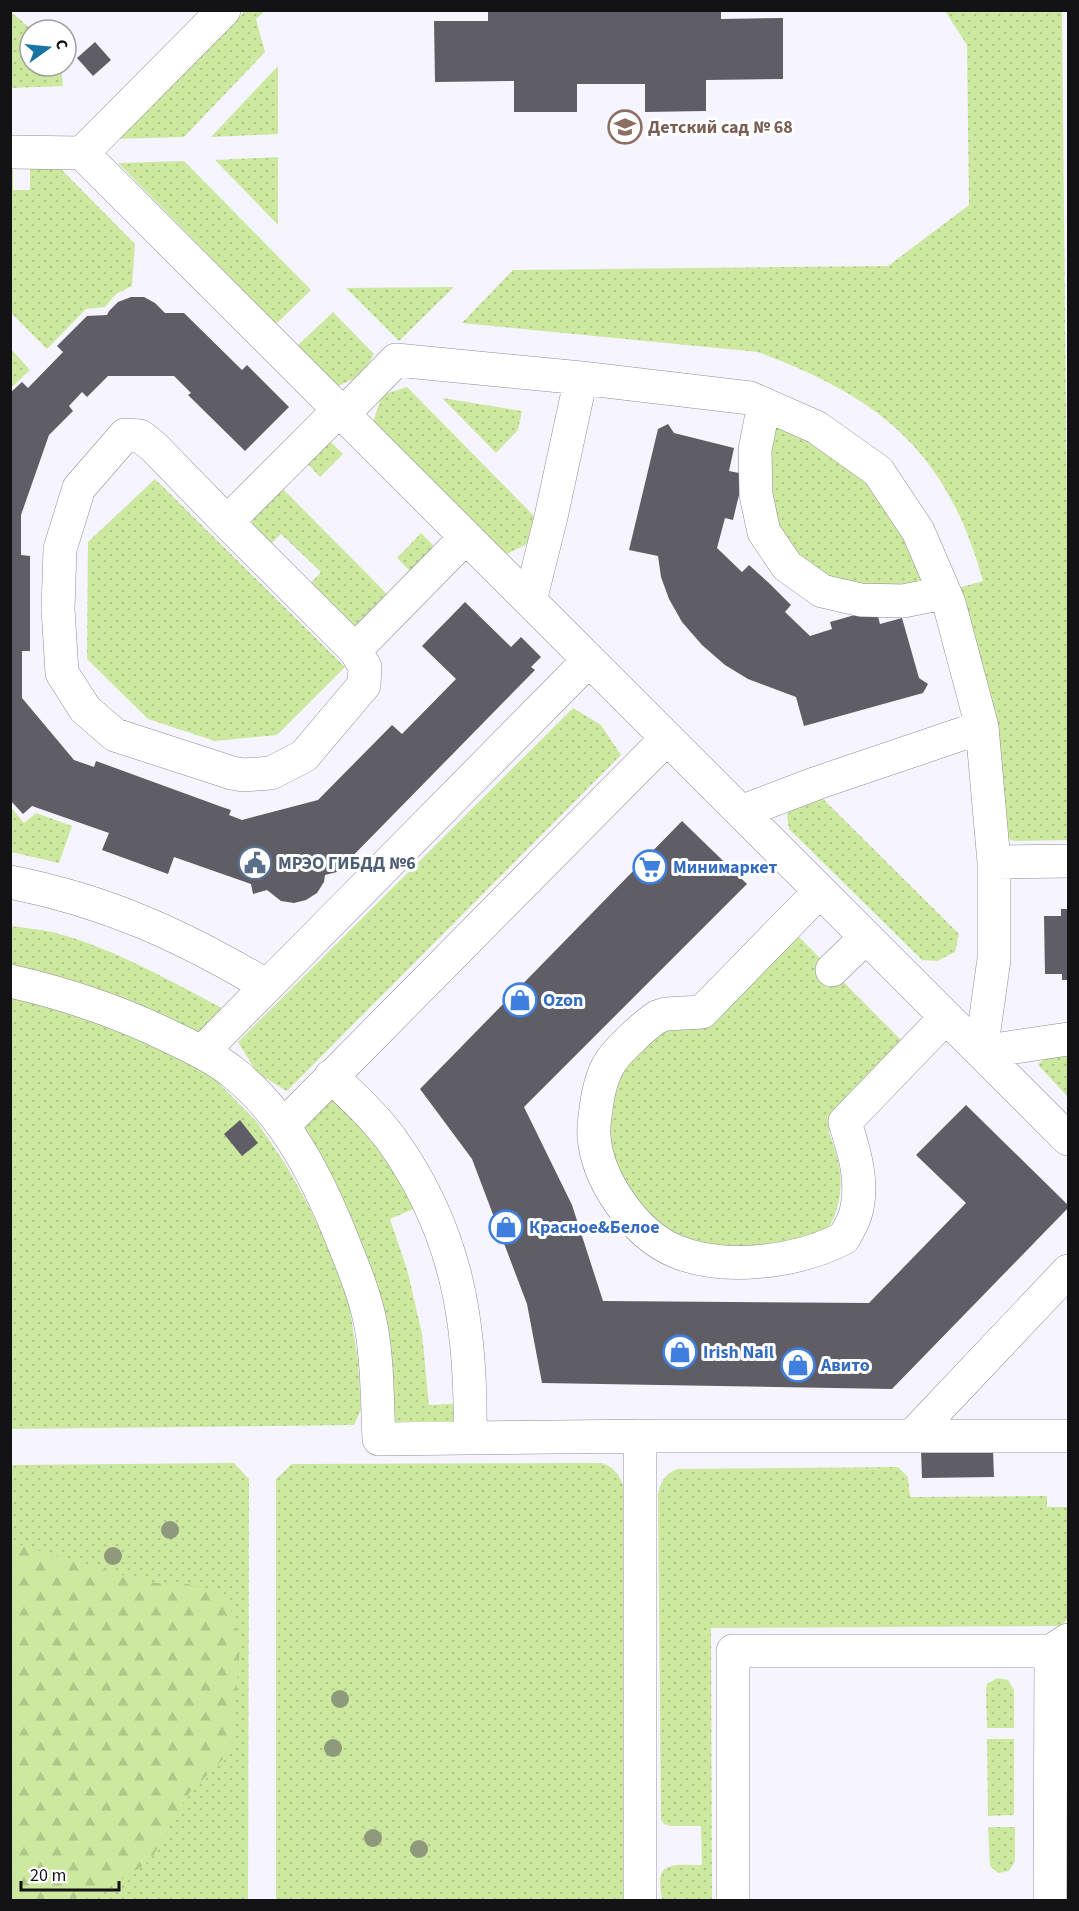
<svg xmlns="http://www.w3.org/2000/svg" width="1079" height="1911" font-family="'Source Sans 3',sans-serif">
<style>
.grass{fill:url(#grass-dots)}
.forest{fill:url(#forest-firs)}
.building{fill:#5f5e67}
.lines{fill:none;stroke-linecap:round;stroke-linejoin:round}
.minor-casing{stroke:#8e8d97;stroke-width:34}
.minor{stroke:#fff;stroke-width:33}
.tree{fill:#8f997c}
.labels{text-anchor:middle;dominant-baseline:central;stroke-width:6;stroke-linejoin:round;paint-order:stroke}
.education-label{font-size:18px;font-weight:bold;fill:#785e54;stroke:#fff;text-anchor:start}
.service-label{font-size:18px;font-weight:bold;fill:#4e5e75;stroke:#fff;text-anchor:start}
.shop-label{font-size:18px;font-weight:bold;fill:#366cbe;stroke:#fff;text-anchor:start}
</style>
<defs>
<pattern id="grass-dots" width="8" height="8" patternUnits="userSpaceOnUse" patternTransform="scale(1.5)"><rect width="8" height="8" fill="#cde9a0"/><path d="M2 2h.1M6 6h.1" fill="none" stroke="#afc789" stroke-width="1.8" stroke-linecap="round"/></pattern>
<pattern id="forest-firs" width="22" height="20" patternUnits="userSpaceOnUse" patternTransform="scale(1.5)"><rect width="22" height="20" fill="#cde9a0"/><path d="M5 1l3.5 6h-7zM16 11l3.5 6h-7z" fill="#afc789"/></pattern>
</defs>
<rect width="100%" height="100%" fill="#f5f4ff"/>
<!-- grass -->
<path class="grass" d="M10,11L32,30H30V66H61L63,86L11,88Z
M245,11H265L256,19L265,52L184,137L117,139Z
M945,11H1062L1068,619V840L1015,841L1006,838L958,588L983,581C947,451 881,398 758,352L462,323L513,270L888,266L969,205L967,45Z
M278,66V134L211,137Z
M278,157V225L215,160Z
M53,161L135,244L132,286L116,294L105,307L86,309L47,349L11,313L10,164L13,167V190H30V167Z
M184,161L311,290L276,324L118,163Z
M454,287L399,341L346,288Z
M333,312L374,354L362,375L338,386L297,346Z
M11,349L30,370L11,388Z
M407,387L534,516L529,543L505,555L373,422L382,395Z
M442,398L522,411L518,430L496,453Z
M766,411L873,475L937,590L825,588L768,532Z
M331,442L343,454L320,477L303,459L314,449Z
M155,479L345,667L277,735L215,741L148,719L87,659L88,542Z
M278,484L390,597L369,619L349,628L308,586L321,572L281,534L268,547L250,528L258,506Z
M421,533L433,545L428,559L413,574L397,558Z
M573,708L601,725L621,755L287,1091L257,1073L238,1042Z
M819,795L959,934L955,952L937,961L922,960L789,829L787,815L799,801Z
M11,807L24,823L36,813L72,826L59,863L11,852Z
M11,926C24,928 39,929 52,932C115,948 173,983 230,1012L196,1037L11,971Z
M798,936L902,1041L839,1106L829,1132C842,1168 847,1192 829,1228L779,1246L702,1247L660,1229L628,1195L606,1134L613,1088L637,1046Z
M10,997L72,1011L166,1050L215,1079L257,1122L286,1165L307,1203L328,1246L349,1304L358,1361L361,1410L354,1425L11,1429Z
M1053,1047H1068V1097L1038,1065Z
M332,1090L423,1205L390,1219L407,1269L422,1334L429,1405L464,1403L461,1423L392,1427L298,1129Z
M234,1463L249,1479L248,1900H11L10,1465Z
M602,1463C615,1468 619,1474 624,1488L626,1900H276V1479L292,1464Z
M898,1467L908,1477L910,1497L1047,1496V1507H1068V1618L1061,1626L711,1628L712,1900H662C661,1893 659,1882 661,1875C665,1860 691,1866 702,1865L701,1826H670L664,1824L661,1820L658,1494C661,1480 665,1475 677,1469Z
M997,1678L1008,1680L1014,1690V1728H987L986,1689L987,1684Z
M987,1739H1014V1815L988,1816Z
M988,1827H1015V1861L1009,1871L998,1873L990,1866Z"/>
<!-- forest -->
<path class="forest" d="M10,1542L95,1568L155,1583L188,1584L228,1597L240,1647L231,1751L189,1793L150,1861L100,1893L68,1900H11Z"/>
<!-- building -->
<path class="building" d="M488,10H721V19L783,18V79L706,80V111L645,112V84H577V112H514V81L435,82L434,21H488Z
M95,42L111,60L93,76L77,58Z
M131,297H144L155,303L165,313H184L242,370L247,365L289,407L245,451L188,395L191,393L174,376H108L87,397L82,392L69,406L73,411L49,435L21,515V555L30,556V651H22V698L74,760L94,767L96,761L222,807L231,810L229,815L242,820L318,800L392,725L402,734L456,679L422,646L465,602L511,647L521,637L541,657L531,667L535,670L337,872L325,875L324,882L317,893L306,900L294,903L281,901L267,890L253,894L251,884L174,857L168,874L102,850L109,833L32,806L23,814L10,800V393L22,382L28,388L63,352L57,346L87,316L107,315L109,311L118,302Z
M668,424L674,433L734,448L729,471L744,474L733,520L725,518L717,548L742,572L749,565L770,584L791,605L785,612L810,636L832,629L830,622L876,609L880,624L902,618L919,678L928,684L923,693L804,726L796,697L748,679L725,665L702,645L682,622L669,599L661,577L658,556L629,550L658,429Z
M682,821L747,884L524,1107L572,1205L603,1301L869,1303L966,1203L916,1155L966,1105L1068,1205V1208L892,1389L542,1383L527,1304L472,1159L420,1089Z
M1061,909H1068V980H1062V974H1045L1044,916H1061Z
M240,1120L258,1143L242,1156L224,1134Z
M921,1450H993L994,1477L922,1478Z"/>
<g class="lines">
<defs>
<path id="minor" d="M10,152L82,153L1068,1139
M82,153L224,10
M764,404L755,450L756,495L764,532L787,566L822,591L861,600L903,601L944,593
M343,414L396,360L581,378
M227,522L355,650L365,667L364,685L304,756L271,773L243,775L232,773L115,735L85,709L62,673L58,609L60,549L79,488L125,435L140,436L154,447L227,522L339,410
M530,601L551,517L581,378L750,398L816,427L878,471L918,531L949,603L982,727L817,783L741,812
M355,650L466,537
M982,727L994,862
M1068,861L994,862V959L981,1052L1068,1039
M10,882C107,901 183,936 267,986
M820,891L702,1012L666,1014L657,1017C644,1026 619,1049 611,1061C602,1074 598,1093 596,1109C595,1118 593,1127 594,1136C597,1180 635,1234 675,1251C724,1272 798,1262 844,1238C848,1230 854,1221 856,1212C864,1182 854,1151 845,1122L946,1017
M832,970L866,937
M10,981C67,994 121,1012 173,1038C194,1048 217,1059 235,1074C289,1118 321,1185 346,1249C356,1274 366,1299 371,1326C378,1363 377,1402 379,1439L654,1436H1068
M202,1052L589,660
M331,1076C352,1096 374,1116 391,1139C458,1232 472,1326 470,1438
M283,1126L667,738
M912,1436L1068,1271
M640,1900V1436
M733,1900V1651H1051L1068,1640
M1050,1900L1051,1651"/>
</defs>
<!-- minor casing -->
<use href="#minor" class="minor-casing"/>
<!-- minor -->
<use href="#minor" class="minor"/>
</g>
<!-- trees -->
<g class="tree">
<circle cx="170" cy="1530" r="9"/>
<circle cx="113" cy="1556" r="9"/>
<circle cx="340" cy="1699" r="9"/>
<circle cx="333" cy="1748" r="9"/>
<circle cx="373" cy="1838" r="9"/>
<circle cx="419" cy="1849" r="9"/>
</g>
<!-- icons -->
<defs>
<symbol id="school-ring" viewBox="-11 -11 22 22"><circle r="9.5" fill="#fff" stroke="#8d6e63" stroke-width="1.5"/><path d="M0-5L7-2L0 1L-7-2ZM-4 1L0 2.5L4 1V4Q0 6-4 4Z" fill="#8d6e63"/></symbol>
<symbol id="civic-ring" viewBox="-11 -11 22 22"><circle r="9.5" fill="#fff" stroke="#5c6f8a" stroke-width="1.5"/><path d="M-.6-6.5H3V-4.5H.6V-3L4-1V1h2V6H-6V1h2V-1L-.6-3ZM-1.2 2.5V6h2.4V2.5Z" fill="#5c6f8a"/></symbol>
<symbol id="supermarket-ring" viewBox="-11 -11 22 22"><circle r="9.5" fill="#fff" stroke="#3f7fe0" stroke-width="1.5"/><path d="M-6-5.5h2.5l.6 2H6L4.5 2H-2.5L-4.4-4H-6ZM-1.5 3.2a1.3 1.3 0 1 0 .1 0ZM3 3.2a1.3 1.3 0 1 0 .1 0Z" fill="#3f7fe0"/></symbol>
<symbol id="shop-ring" viewBox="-11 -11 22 22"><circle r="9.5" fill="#fff" stroke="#3f7fe0" stroke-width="1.5"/><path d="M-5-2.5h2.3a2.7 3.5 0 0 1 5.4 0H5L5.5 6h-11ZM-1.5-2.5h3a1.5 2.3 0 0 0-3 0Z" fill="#3f7fe0"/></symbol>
</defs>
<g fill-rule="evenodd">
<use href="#school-ring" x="606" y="108" width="38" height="38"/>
<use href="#civic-ring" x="236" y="844" width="38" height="38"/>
<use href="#supermarket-ring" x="631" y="848" width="38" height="38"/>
<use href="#shop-ring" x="501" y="981" width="38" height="38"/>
<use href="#shop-ring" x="487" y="1208" width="38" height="38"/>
<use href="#shop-ring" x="661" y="1333" width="38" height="38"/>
<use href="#shop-ring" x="779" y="1346" width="38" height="38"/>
</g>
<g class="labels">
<!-- education labels -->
<g class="education-label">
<text x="648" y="127">Детский сад № 68</text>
</g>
<!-- service labels -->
<g class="service-label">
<text x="278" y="863">МРЭО ГИБДД №6</text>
</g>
<!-- shop labels -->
<g class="shop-label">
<text x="673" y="867">Минимаркет</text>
<text x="543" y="1000">Ozon</text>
<text x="529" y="1227">Красное&amp;Белое</text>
<text x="703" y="1352">Irish Nail</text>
<text x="821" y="1365">Авито</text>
</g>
</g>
<!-- border -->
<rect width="1079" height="1911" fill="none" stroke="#131316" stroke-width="24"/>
<!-- north arrow -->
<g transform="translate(48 48) rotate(75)"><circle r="28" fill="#ffffff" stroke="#a1a1a2" stroke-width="1.5"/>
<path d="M0-4.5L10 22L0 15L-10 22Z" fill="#1875a3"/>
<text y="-9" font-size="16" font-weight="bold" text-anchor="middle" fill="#131316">С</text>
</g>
<!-- scale -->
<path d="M21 1881v9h98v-9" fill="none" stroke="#131316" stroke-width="3"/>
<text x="30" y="1881" font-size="18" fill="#131316" stroke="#ffffff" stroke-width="4.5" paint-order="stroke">20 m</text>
</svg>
